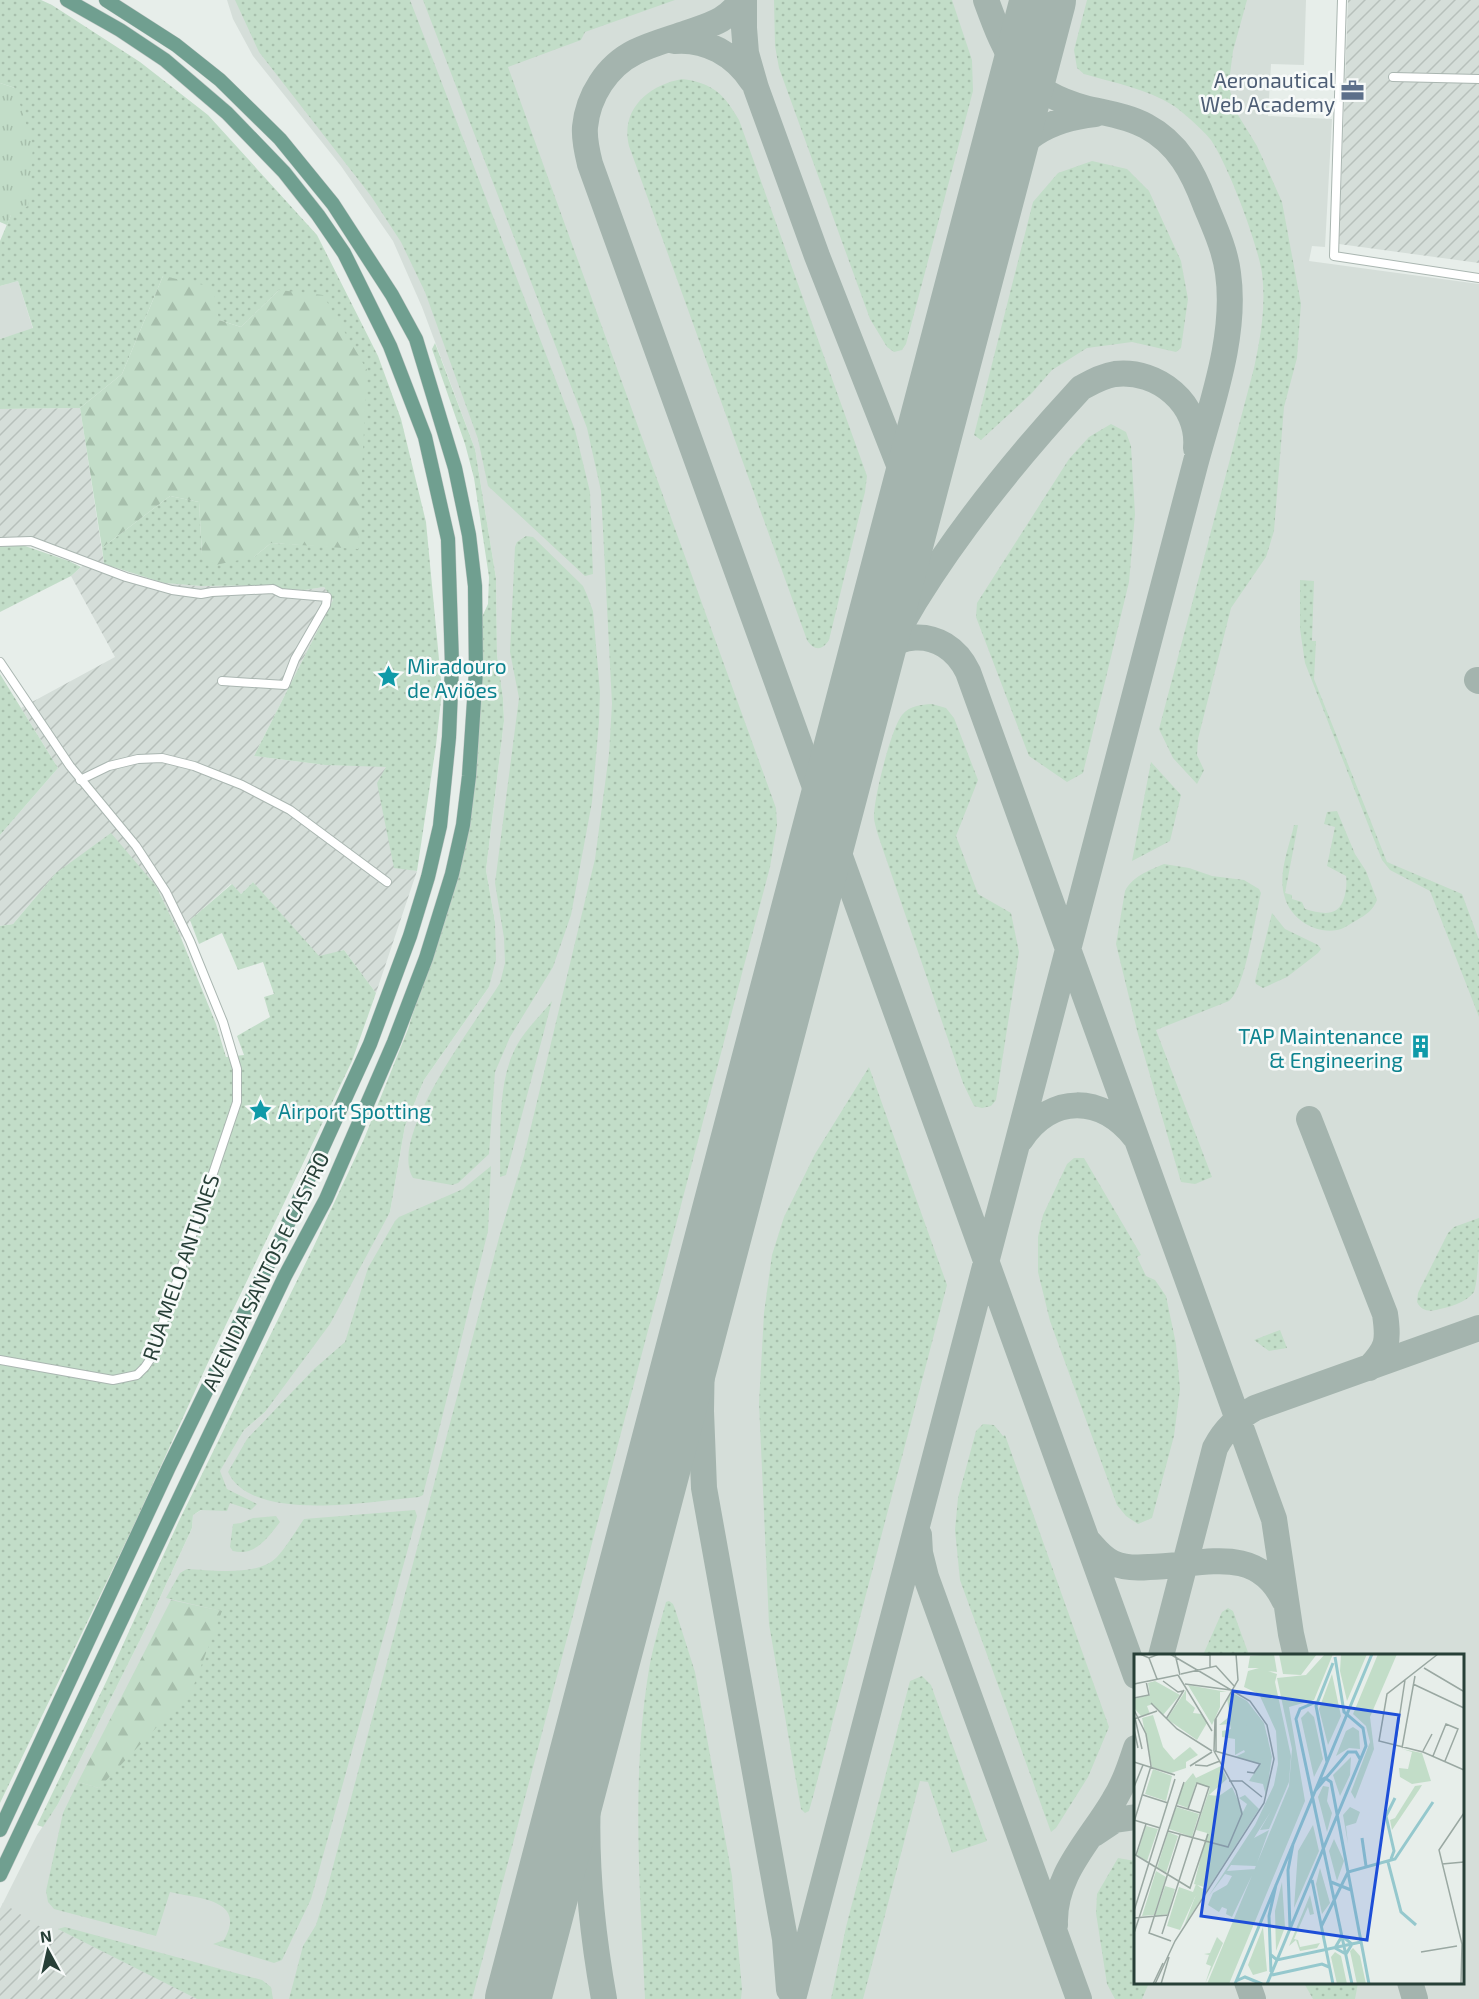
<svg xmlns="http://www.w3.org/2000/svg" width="1479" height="1999" font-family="'Exo 2',sans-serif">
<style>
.built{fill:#d5ded9;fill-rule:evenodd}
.industrial{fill:url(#industrial-furrows)}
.grass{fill:url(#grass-dots)}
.forest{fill:url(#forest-firs)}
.park{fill:url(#park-tufts)}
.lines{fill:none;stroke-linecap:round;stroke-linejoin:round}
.taxiway{stroke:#a4b4ae;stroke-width:26}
.runway{stroke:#a4b4ae;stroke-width:66}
.street-casing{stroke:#aab6b1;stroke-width:10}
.primary-casing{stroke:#c3c9c7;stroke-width:15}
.street{stroke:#fff;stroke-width:8}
.primary{stroke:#709f90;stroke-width:14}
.labels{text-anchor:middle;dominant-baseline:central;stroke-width:5;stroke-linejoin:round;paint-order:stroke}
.service-label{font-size:21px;fill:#4e5e75;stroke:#f7faf9;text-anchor:end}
.culture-label{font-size:21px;fill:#0d838f;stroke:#f7faf9;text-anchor:start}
.street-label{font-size:21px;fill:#273f37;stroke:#f7faf9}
.inset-river{fill:none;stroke:#95c8cd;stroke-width:3}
.inset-road{fill:none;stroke:#9aa8a2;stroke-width:1.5}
.view{fill:#1d4ed8;fill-opacity:0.15;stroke:#1d4ed8;stroke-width:3}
.inset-edge{fill:none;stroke:#273f37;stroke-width:3}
</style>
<defs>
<pattern id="industrial-furrows" width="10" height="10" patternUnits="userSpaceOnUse" patternTransform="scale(1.5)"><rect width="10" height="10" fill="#d5ded9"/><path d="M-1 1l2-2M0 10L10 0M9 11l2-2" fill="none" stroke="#b7c0bb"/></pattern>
<pattern id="grass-dots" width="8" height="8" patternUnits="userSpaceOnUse" patternTransform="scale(1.5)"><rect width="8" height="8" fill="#c2ddc8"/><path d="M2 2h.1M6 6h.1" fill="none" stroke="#a7bfac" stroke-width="1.8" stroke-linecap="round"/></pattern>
<pattern id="forest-firs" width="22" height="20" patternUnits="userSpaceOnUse" patternTransform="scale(1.5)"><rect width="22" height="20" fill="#c2ddc8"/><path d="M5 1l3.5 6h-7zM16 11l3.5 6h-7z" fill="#a7bfac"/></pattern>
<pattern id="park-tufts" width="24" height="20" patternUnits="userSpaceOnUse" patternTransform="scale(1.5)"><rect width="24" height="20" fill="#c2ddc8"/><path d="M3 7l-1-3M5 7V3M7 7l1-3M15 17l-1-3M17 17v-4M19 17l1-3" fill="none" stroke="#a7bfac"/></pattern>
</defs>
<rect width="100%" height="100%" fill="#e7eeea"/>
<!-- built -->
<path class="built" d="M227,0H1306L1304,65L1271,64L1268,116L1332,119L1325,247L1312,246L1309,261L1479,284V1999H0V1909L37,1835L58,1804L146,1628L192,1528L193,1515L229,1494L219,1472L244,1430L265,1412L390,1212L405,1126L424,1080L489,987L495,922L486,870L504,721L503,698L497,655L496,578L475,449L422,307L393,241L341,166L253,56L233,19ZM1136,1656H1462V1982H1136Z
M18,281L33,329L0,339V286Z"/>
<!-- industrial -->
<path class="industrial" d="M1348,0H1479V263L1339,244Z
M80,408L104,564L96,562L104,566L164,583L201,586L265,585L284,589L305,590L324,587L333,600L254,756L325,765L387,766L394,867L417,871L376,993L344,950L319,957L253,882L241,894L231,884L190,920L181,938L156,886L56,873L13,924L0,926V835L58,768L21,708L115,657L71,576L89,560L43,541L30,537H0V409Z
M3,1903L37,1925L55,1933L58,1929L197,1999H0V1909Z"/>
<!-- grass -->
<path class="grass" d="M0,0H41L52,5L140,62L208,115L317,235L378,356L401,419L426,522L442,691L436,745L417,871L394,868L377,783L386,767L325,765L254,756L333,600L324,587L305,590L284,589L265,585L201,586L164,583L104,564L102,548L170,496L199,502L202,554L254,557L271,543L358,548L279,290L241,327L219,320L163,276L122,374L80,408L0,409V339L33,328L18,281L0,286V241L11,215L15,88L0,83Z
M235,0H410L575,430L590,492L593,574L585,576L488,486L478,439L425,292L401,242L371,196L259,52Z
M423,0H675L585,32L581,40L508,67L776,808L777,825L770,867L472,1999H289L303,1946L316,1925L326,1893L500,1234L524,1156L595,859L609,754L612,704L601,491L587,428Z
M774,0H952L972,60L973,91L906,344L902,350L894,352L887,347L870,319L779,68L775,46Z
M1087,0H1247L1233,51L1230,74V91L1238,115L1257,146L1282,202L1301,304L1299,330L1297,358L1284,407L1274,531L1266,557L1231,608L1198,739L1197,755L1204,770L1197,784L1173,758L1159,729L1254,368C1261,336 1266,306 1262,273C1257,242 1229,167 1211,140C1204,131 1184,113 1174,106C1147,89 1115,83 1084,74L1077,68L1074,50Z
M682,79C713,83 724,94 739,120L867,476L865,492L829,640C822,651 814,651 807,640L629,146C620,109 649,85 682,79Z
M1092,161L1127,169L1149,191L1181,261L1188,299L1181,348L1176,352L1132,342L1087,348L1052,370L1031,394L981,440L974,435L1033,202L1058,173Z
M435,343L475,449L496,578L497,655L503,698L504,721L486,870L495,922L496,960L489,987L424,1080L405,1126L390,1212L330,1324L265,1412L244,1430L220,1471L227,1489L257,1504L251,1510L230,1503L227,1511L201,1510L193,1515L192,1528L146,1628L58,1804L43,1827L37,1825L107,1680L178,1523L313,1248L364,1139L408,1029L436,938L479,717L483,656L482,617L488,604L489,577L474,478L465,444L432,349Z
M1111,424L1126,432L1131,446L1135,514L1129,582L1083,773L1067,782L1029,756L976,617L977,603L1069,459L1089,437Z
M526,536L533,537L583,586L587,595L593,611L600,692L599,722L592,802L571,915L553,967L510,1037L495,1072L489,1154L458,1183L452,1185L413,1178C387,1136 477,1021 500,983L505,963L504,938L495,883L519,698L510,652L515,547L517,542Z
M0,546H25L69,561L81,567L71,576L0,612Z
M1300,580L1314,581L1312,641H1316L1314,679L1387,862L1462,894L1479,940V1017L1430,891L1390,870L1382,860L1305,663L1300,629Z
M0,674L58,768L0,835Z
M932,704L946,708L954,718L978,780L956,836L978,894L1011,913L1019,952L996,1100L991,1106L982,1108L974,1106L963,1083L879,838C877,832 875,825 874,819C873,800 891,729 902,715C910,705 921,705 932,704Z
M1151,762L1181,795L1170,841L1132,861Z
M1337,811L1355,854L1366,871L1377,900C1373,910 1366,915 1357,920C1351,923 1344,929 1337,930C1315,934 1291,919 1285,898C1277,875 1289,848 1294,825H1298L1285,893L1292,895V899L1302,902L1305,909C1320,913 1336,918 1343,901C1346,893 1347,885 1346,876L1327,866L1335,827L1324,824L1327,812Z
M111,833L156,886L181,938L216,1024L226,1057L244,1055L237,1036L270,1017L264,997L274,994L263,962L238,970L222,933L199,944L190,920L232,884L241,894L253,882L319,956L344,950L376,993L352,1061L211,1356L134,1525L0,1803V926L13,924L56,873Z
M1164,864L1189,868L1212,876L1244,880L1259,889L1261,893C1255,916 1246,987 1229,1001L1156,1030L1212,1177L1195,1184L1181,1182L1138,1034L1116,944L1125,891C1133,876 1148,871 1164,864Z
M1272,913L1285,929L1318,945L1321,949L1318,953L1287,977L1263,988L1256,984L1255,981Z
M552,1001L506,1175L500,1177C501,1134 496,1077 520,1040C529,1026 542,1014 552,1001Z
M869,1067L947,1285L814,1793L809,1811L805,1813L801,1809L769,1624L759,1403L764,1313L772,1255L784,1217L815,1154Z
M1074,1158H1084L1141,1255L1137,1257L1146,1276L1155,1280L1166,1296L1176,1344L1180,1389L1174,1436L1152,1518L1138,1524L1126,1516L1117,1505L1050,1321L1038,1272V1237L1043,1215L1067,1164Z
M491,1166L488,1231L423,1495L419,1497C372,1501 252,1524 228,1472L247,1439L314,1369L345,1342L368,1268L395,1221L399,1217L463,1189Z
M1479,1218C1479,1237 1479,1277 1474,1292C1466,1303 1449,1307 1436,1310C1428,1312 1421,1310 1417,1302L1418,1293L1448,1233L1454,1227Z
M1280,1330L1287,1348L1269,1351L1254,1340Z
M983,1424L994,1425L1003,1436L1005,1435L1109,1727L1088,1777L1056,1828L1051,1832L960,1580L955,1530L958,1498L976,1431Z
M415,1510L417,1516L311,1899L282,1960L274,1963L213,1944L224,1940C247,1899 199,1899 170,1892L156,1936L54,1909L48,1902L46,1891L63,1813L78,1782L99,1788L221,1611L166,1598L180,1573L187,1569C211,1570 258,1577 277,1557C287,1546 295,1532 304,1519Z
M276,1516L280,1522C268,1537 255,1557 233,1551L230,1547L233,1524L241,1523L253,1518Z
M669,1601L673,1604L675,1609L695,1672L732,1876L742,1989L741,1999H645C640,1889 631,1778 649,1669C653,1646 660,1624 666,1602Z
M1228,1608L1233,1611L1249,1655H1203L1222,1612Z
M922,1676L931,1685L987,1841L952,1853L928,1782L920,1781L863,1999H831L846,1927L910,1681Z
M1118,1858L1135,1861L1136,1982L1149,1983L1142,1999H1115L1107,1984L1096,1913L1097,1894Z
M65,1927L262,1980L271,1987L273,1999H197L58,1929Z
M1304,1983H1358L1355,1999H1313Z"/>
<!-- forest -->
<path class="forest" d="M163,276L213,287L219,320L241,327L279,290L323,295L367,370L358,549L271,543L254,557L215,565L202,554L199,502L170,496L102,548L80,408L122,374Z
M171,1600L222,1611L192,1690L99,1788L78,1782Z"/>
<!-- park -->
<path class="park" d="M0,83L15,88L33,146L28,206L11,215L7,225L0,222Z"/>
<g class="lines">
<!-- taxiway -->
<path class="taxiway" d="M741,0C728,21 709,25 687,33C670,39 651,44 635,52C607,66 588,96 585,127C584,139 587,152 590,164L1136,1676
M744,0V28L746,53L756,88L817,256L912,498
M674,41C706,38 735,55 752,81
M995,181C1016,138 1048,119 1095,114
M865,678C883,627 945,623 968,672L1274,1519L1291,1634L1296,1656
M1477,680L1479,681
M842,763C862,708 884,652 915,601C962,525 1020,454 1081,388C1092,382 1102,376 1115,374C1158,369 1200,404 1196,448
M1309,1119L1385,1314C1389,1341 1388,1348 1369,1368
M1021,1139C1052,1094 1101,1095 1135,1137
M713,1257L702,1348L701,1411L704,1488L785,1939L789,1990
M919,1535L920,1553L926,1577L1079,1999
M1089,1542C1096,1550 1103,1559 1113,1563C1124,1568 1138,1568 1149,1567C1201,1566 1256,1542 1284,1600
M1161,1656L1215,1448C1225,1429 1236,1419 1255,1408L1479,1328
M1094,1834L1115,1820L1136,1817
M1055,1925C1053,1875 1090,1841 1114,1800C1124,1784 1130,1766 1136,1748
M1247,1982L1253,1999
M1410,1982L1415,1999
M604,1999C592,1932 585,1865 588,1797C591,1742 603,1687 614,1634
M793,1999L1195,465C1211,405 1237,336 1228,273C1225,249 1214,226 1205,204C1193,172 1178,143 1146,126C1128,116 1105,113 1085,108C1021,91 1007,58 986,0"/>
<!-- runway -->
<path class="runway" d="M518,1999L1043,0"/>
<defs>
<path id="street" d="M1342,0L1334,256L1479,278
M1393,77L1479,79
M0,542L31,541L126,577L172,590L201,594L212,592L273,589L281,593L327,597L326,605L295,659L285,685L222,681
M0,662L70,766L136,846L166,892L190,941L223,1022L237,1069V1102L151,1358L145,1367L137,1375L113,1380L0,1360
M80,780L109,766L138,759L162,758L194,766L242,785L290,810L387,882"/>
<path id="primary" d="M0,1830L169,1467L286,1228L370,1044L410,936L428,877L440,826L449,737L452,665L448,539L425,437L390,346L344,253L318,215L284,172L227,113L165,60L120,30L67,0
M0,1875L285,1276L326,1199L394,1042L426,958L452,874L463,825L469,776L476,671L475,586L469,535L455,468L416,339L392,295L333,204L280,139L220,80L176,45L106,0"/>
</defs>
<!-- street casing -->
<use href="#street" class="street-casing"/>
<!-- primary casing -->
<use href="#primary" class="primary-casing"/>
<!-- street -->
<use href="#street" class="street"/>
<!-- primary -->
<use href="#primary" class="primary"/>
</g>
<!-- icons -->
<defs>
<symbol id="office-bare" viewBox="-9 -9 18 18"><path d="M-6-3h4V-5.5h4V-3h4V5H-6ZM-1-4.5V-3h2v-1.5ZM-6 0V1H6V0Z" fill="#5c6f8a" stroke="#f7faf9" stroke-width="2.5" paint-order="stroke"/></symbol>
<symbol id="sight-bare" viewBox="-9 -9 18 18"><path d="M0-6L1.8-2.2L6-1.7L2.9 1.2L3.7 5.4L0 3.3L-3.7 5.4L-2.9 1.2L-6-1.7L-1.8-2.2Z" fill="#0f9aa8" stroke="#f7faf9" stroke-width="2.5" paint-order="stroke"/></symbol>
<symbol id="building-bare" viewBox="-9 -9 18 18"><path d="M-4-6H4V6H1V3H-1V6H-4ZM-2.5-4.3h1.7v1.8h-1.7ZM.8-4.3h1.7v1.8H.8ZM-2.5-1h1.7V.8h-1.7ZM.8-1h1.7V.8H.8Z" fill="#0f9aa8" stroke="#f7faf9" stroke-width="2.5" paint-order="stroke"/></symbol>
</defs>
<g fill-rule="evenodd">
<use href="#office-bare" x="1336" y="74" width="33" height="33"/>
<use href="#sight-bare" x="372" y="660" width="33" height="33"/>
<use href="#building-bare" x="1404" y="1030" width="33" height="33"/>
<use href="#sight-bare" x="244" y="1094" width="33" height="33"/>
</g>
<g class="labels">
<!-- service labels -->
<g class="service-label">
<text x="1335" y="79">Aeronautical<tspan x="1335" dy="24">Web Academy</tspan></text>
</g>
<!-- culture labels -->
<g class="culture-label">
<text x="407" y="665">Miradouro<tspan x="407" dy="24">de Aviões</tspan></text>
<text x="1403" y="1035" text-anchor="end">TAP Maintenance<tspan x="1403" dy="24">&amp; Engineering</tspan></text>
<text x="278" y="1110">Airport Spotting</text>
</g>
<!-- street labels -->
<g class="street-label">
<text transform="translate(180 1267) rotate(-71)">RUA MELO ANTUNES</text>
<text transform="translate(265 1271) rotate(-64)">AVENIDA SANTOS E CASTRO</text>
</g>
</g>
<!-- overview -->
<g transform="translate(1134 1654)">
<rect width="330" height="330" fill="#e7eeea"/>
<path d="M140,0L143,18L134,17L143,20L141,28L157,102L155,128L135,175L126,176L137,157L120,184L135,176L122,212L97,211L93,217L121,215L98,263L92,260L93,255L88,253L85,258L74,251L79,239L93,231L98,222L91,220L74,243L121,171L140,131L144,110L142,77L125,40L110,33L114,17L125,14H114L116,2ZM145,0H183L167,21L149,20ZM191,0H199L180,46L155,53L171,147L95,330H73L155,132L158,95L143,24L172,21ZM207,0H233L213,47L206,17ZM244,0H263L236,63L240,95L221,145L217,138L236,88L232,72L219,60ZM198,20L207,62L194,91L185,55ZM21,27L46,41L29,61L19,50L13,52L16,60L7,62L0,54V45L16,41L14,29ZM52,36V46L61,54L59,59L68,60L73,69L63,86L33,65ZM97,38L113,47L130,69L138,103L132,142L129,130L115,127L126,110L101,103L113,97L121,78L101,85L88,83V77L97,75L96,70L85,71L96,62L93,45ZM174,57L180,63L189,105L180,123L167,64ZM19,61L29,93L40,106L56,93L64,101L52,108V114L37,119L18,113L8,64ZM219,73L225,77L226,95L215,94L202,102L212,77ZM268,95L288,99L297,127L278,130L266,123L265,114L274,115L278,98ZM217,103L216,121L206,142L199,121ZM87,112L93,125L75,141L85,142L98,133L109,158L113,150L105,144L111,141L125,155L50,272L61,243L70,233L60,230L73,179L62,176L76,134L62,129L54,154L43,150L49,131L59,119L62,124ZM19,115L38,122L32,147L11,140ZM288,131L285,136L258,176L256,166L261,164L281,132ZM189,132L195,133L193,147L198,159L193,178L184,143ZM42,153L65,160L58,183L35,175ZM216,153L226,158L222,169L212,172L214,190L209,161ZM179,171L185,197L160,254L164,197ZM12,172L24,175L13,207L3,201ZM34,178L44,182L32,219L23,214ZM200,185L210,207L203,227L195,197ZM186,214L196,249L188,260L182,230ZM22,217L32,223L20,261L8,262ZM148,228L151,273L142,297L141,257ZM31,232L41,235L34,260L21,262ZM176,241L180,260L176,261L174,253L160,285L164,286L166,293L186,289L183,294L166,297L162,286L155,292ZM129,273L133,317L119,321L114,311ZM83,283L89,289L71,330L77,312L72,310L75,301L70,300L76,299ZM219,294L226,302L232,330H223L216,297ZM201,298L207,302L213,330H203L197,303Z" fill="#c2ddc8"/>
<path d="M113,71L120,78L130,76L134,85L130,105L114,104L110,96L101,101V85Z" fill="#c2ddc8"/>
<path d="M54,31L93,38H86V53L78,71Z" fill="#c2ddc8"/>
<path d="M62,230L70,236L61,243L46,276L33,272L45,233L59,238Z" fill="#c2ddc8"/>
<path class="inset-river" d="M182,48L166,55L162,65L218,330M193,108L182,52L199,9M185,127L191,124L197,128L235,330M181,137L214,98H222L226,105M252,159V162L261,144M252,162L260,197L257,205M228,184L232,212M254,208L267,258L282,271M178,226L199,330M197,228L217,236M187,273L214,218L261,205L299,148M156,274L154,216L159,190M208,282L218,290L212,300L201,294ZM137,301L143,306L227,288M137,318L135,262L142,231M138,321L188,310L195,313M102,327L111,323L128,330M101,330L238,0M133,330L232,92L229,74L210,58L201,3"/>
<path class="inset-road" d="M6,0L15,4L25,0M41,0L46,21M60,0L76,1V13M304,0L253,40L245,87L289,98L330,116M15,4L23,25M290,14L329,37M47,20L82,12L101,33M44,21L78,77M29,27L44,38L49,37M0,30L44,21M51,30L97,36M279,30L330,54M0,44L15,41L12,27M17,49L43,75L78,97M0,56L12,80L17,112L0,168M1,64L8,95M82,64V97M0,65L23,57M32,65L50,36M0,75L4,94M261,92L271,26M268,94L281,22M80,97L81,66L104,26L102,0M81,97L126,110L120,119L113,118M289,97L298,80M299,102L312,70L324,75L311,107M0,108L41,121M61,111L73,112L86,107M56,112L78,98M95,127H108L128,143M0,133L9,111M9,141L34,149M43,152L67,159M0,166L26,174M34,177L94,193L108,160L102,137L80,97M0,200L56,234L74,180M2,201L12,170M308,210L330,208M0,257L41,125M0,264L35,261M0,279L50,128M28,280L75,133L63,129L54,155M37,287L15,279L46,181M287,298L323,292M19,330L29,309M21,330L41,287L130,149L140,105L133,71L116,47L36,0M27,330L35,303M327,330L328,290L305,196L330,159"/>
<path class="view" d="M99,37L265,61L233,286L67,262Z"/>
<rect width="330" height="330" class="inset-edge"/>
</g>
<!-- north arrow -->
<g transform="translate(48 1951) rotate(352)" stroke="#f7faf9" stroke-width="4.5" paint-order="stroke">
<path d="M0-4.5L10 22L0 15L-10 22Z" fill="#273f37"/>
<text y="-9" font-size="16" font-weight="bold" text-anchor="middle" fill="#273f37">N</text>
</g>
</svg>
